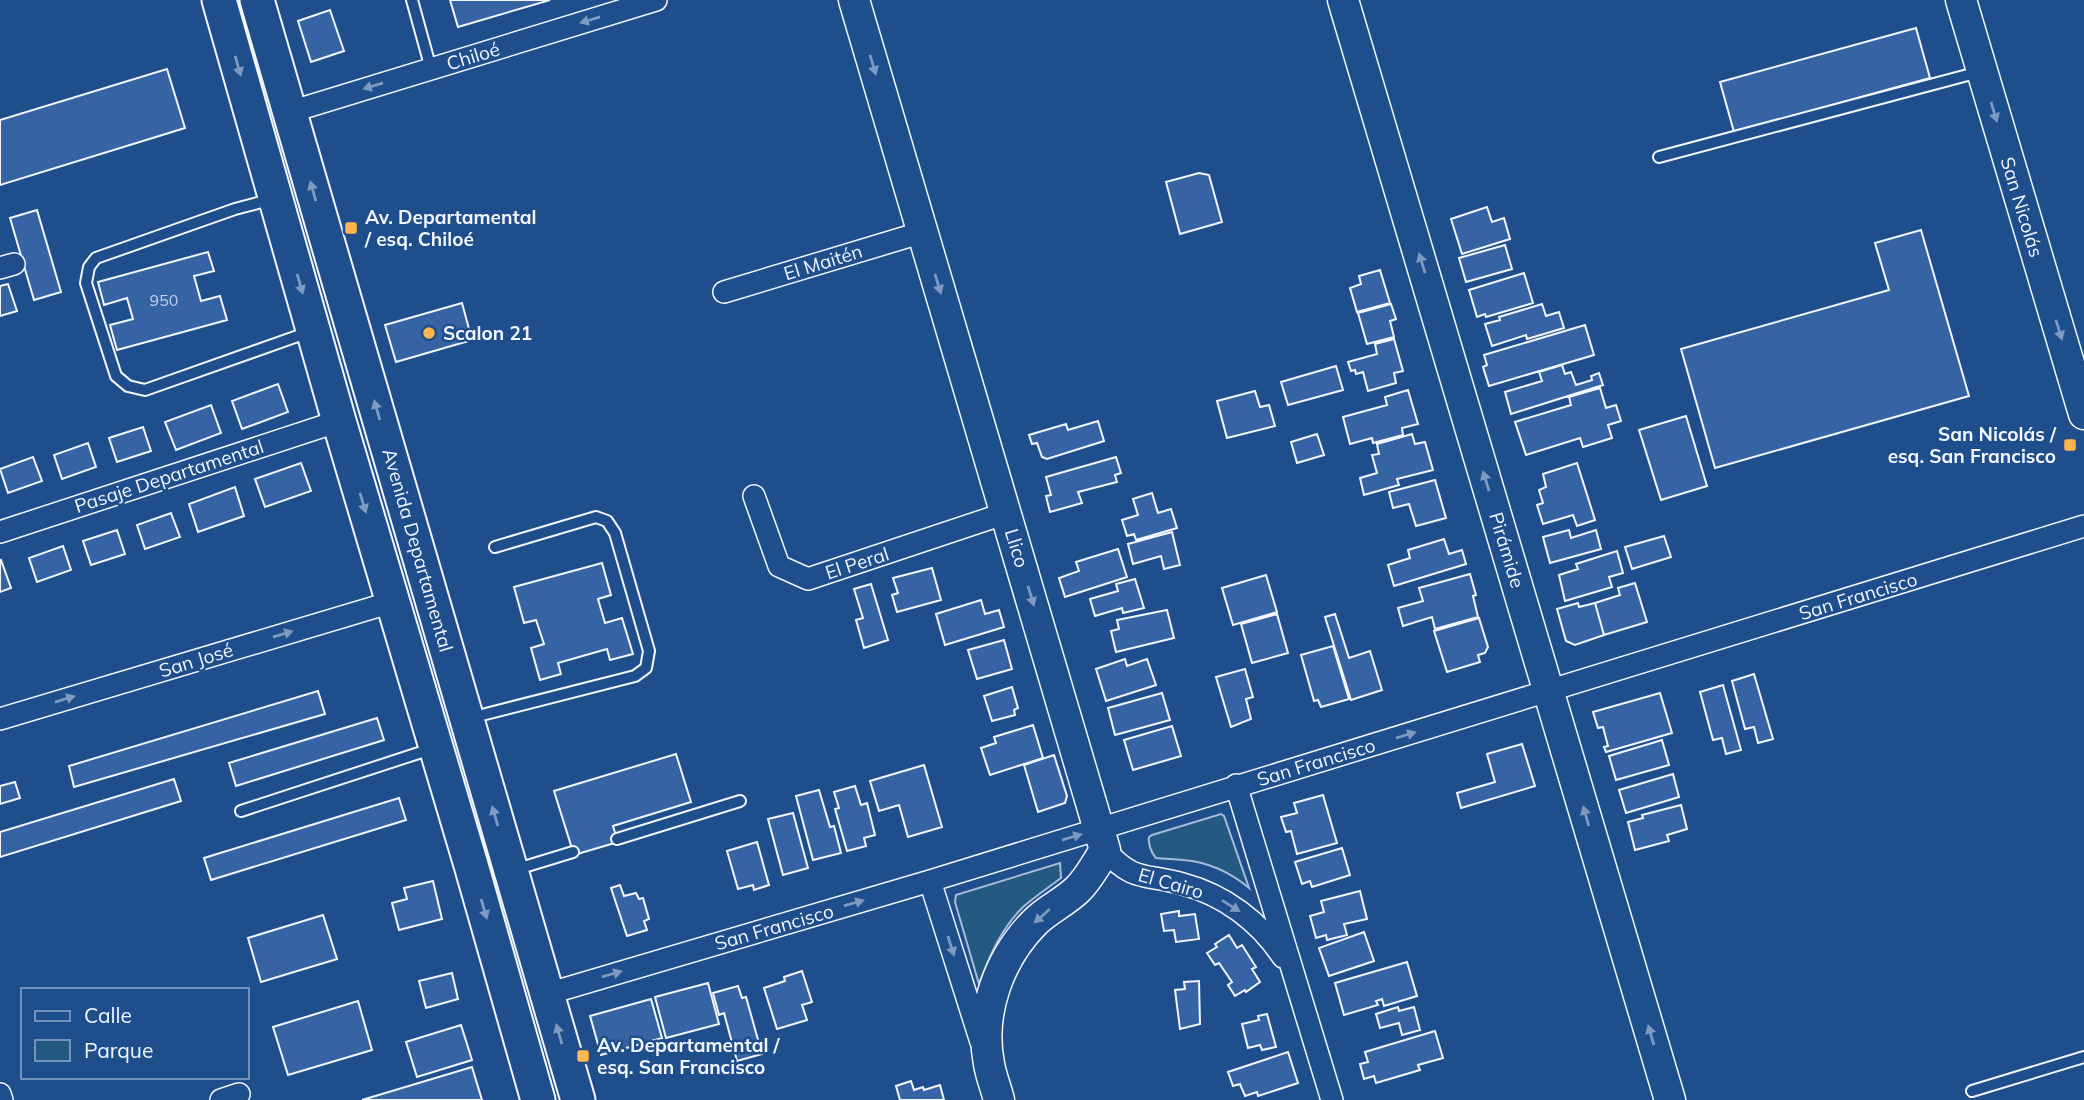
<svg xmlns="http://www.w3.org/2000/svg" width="2084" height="1100" font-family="Mulish,sans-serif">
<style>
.green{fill:#245a82;stroke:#a8bbd7;stroke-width:2}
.building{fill:#3563a3;stroke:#f2f6ff;stroke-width:2}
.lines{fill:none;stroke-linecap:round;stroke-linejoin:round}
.lane-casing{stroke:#f2f6ff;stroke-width:14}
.street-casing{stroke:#f2f6ff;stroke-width:24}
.secondary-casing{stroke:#f2f6ff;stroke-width:33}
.primary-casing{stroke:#f2f6ff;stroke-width:37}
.lane{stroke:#1f4e8c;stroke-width:10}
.street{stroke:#1f4e8c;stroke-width:21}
.secondary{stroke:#1f4e8c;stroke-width:30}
.primary{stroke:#1f4e8c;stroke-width:33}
.oneway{fill:#7e9ac0}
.poi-dot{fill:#ffb74d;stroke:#1f4e8c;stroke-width:2.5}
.labels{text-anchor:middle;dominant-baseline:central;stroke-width:5;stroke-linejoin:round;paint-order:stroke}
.number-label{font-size:16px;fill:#c3d1e8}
.street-label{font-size:19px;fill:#f2f6ff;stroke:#1f4e8c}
.poi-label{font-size:19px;font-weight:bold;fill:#f2f6ff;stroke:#1f4e8c;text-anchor:start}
</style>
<rect width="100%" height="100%" fill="#1f4e8c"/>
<!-- green -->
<path class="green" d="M1221,814L1224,816L1249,888C1230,872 1208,862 1183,860C1174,859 1165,859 1156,858C1151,853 1148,843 1149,837L1152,835Z
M1060,863L1061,878C1048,888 1034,897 1022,908C1001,929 989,957 979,984L955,902L956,895Z"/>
<!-- building -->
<path class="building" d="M450,0H550L458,27Z
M330,10L344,51L311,62L298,21Z
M1916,28L1930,78L1734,132L1720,82Z
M167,69L185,128L0,185V120Z
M1199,173L1209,175L1222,222L1180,234L1166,182Z
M1487,207L1492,222L1504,218L1510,239L1462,254L1451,219Z
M37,210L61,292L34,300L10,218Z
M1921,230L1969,396L1715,468L1681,349L1889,290L1875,243Z
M1505,245L1512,269L1466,282L1459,258Z
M208,252L214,271L194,276L201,301L220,296L227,320L117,350L110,325L133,319L127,298L104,305L98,282Z
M1380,270L1390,303L1357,312L1350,288L1361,284L1359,276Z
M1524,273L1533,303L1486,317L1485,314L1477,317L1469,290Z
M8,284L17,311L0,316V286Z
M462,303L472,340L396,362L385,325Z
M1391,304L1396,319L1390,321L1394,337L1367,344L1358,313Z
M1542,304L1546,316L1559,312L1564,328L1527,339L1526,335L1492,346L1485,324L1500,320L1499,317Z
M1585,325L1594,355L1489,386L1483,367L1487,365L1484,355Z
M1394,339L1403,371L1394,373L1396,383L1368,391L1363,372L1356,374L1355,370L1351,371L1348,362L1377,354L1375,344Z
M1562,365L1565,374L1571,372L1576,385L1592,380L1591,376L1599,373L1603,385L1511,414L1505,392L1542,381L1539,372Z
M1336,366L1343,390L1288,405L1281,382Z
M278,384L288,412L242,429L232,401Z
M1600,388L1606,408L1616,405L1621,421L1608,425L1612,438L1583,447L1580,438L1526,455L1515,422L1571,405L1569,397Z
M1408,390L1418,424L1402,428L1403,435L1373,443L1372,438L1350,444L1343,417L1387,405L1385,397Z
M1255,391L1260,407L1269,405L1275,426L1227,438L1217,401Z
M211,405L221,433L176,450L165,422Z
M1686,416L1707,486L1661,500L1639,430Z
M1098,421L1104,441L1047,459L1042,457L1037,443L1032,444L1029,435L1066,424L1068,430Z
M143,427L151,451L117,462L109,438Z
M1317,434L1324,455L1297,463L1291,442Z
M1412,434L1415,444L1425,442L1433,470L1397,479L1399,485L1364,495L1360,478L1377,473L1372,455L1379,454L1377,444Z
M88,443L96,467L62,479L54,455Z
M33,457L42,481L8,493L0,469Z
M1116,457L1121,473L1115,475L1117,482L1078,492L1082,503L1050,512L1046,496L1051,495L1046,477Z
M301,463L311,491L265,507L255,479Z
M1577,463L1595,520L1577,526L1573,515L1543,524L1537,505L1543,503L1539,490L1546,487L1543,474Z
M1435,480L1446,518L1416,526L1409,504L1393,508L1389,492Z
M235,487L244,516L198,532L189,504Z
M1152,493L1158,513L1171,509L1177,528L1136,540L1134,534L1127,536L1122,520L1138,515L1133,499Z
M171,513L180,537L145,549L137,525Z
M117,530L125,554L91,565L83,541Z
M1569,530L1571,538L1596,530L1601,549L1550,563L1543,537Z
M1172,532L1180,565L1164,569L1161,556L1133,564L1128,544Z
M1664,536L1671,557L1632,569L1625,547Z
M1444,539L1449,554L1462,550L1466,564L1394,586L1388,565L1410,558L1408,550Z
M63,546L71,570L37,582L29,558Z
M1118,549L1127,577L1065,597L1059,578L1079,571L1076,562Z
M1617,551L1623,573L1609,577L1612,587L1565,601L1559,575L1578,569L1576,564Z
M1,560L11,588L0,592V561Z
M602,563L611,595L598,599L605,623L622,618L633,654L610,660L607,649L558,663L561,674L540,680L531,648L544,644L536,620L524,623L514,587Z
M932,568L941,600L897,612L892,595L898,593L893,578Z
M1470,574L1476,595L1473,596L1478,617L1435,629L1432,617L1403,626L1398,608L1423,601L1419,588Z
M1266,575L1277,612L1233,625L1222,588Z
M1135,579L1144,608L1123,613L1122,608L1095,616L1090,599L1118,591L1116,584Z
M1635,583L1647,622L1604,635L1595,603L1620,595L1618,588Z
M871,584L888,640L864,648L856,620L863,618L854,589Z
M981,600L985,614L999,610L1004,627L945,645L936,614Z
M1578,603L1579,607L1595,603L1604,635L1575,645L1566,641L1557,609Z
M1167,610L1174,638L1116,652L1111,631L1119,629L1117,620Z
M1277,614L1288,653L1252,663L1241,624Z
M1335,614L1349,658L1370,651L1382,690L1351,700L1325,617Z
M1479,618L1488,647L1485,653L1478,655L1480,662L1447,672L1434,631Z
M1004,640L1012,669L977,679L968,650Z
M1333,646L1349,699L1321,707L1318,700L1314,701L1301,655Z
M1125,659L1127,666L1147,659L1156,685L1106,701L1096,669Z
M1245,669L1253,697L1246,699L1251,719L1231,727L1216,677Z
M1754,674L1773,739L1758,743L1754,727L1745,729L1732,681Z
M1723,685L1741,750L1726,754L1722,738L1713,740L1700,692Z
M1012,687L1018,708L1014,710L1015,715L992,721L984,696Z
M318,691L325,714L74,787L69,766Z
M1162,693L1170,720L1115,735L1108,708Z
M1660,693L1672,733L1606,752L1604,747L1608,746L1603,727L1598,728L1593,712Z
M377,718L384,740L236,786L229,763Z
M1033,725L1043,758L990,775L981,748L996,743L994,737Z
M1172,726L1181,756L1133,770L1124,740Z
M1662,740L1669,765L1616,780L1609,756Z
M1522,744L1535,786L1461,808L1457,793L1495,782L1487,754Z
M676,754L691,802L613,826L618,842L574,855L554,791Z
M1054,755L1067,796L1065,803L1038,812L1024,765Z
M924,765L942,827L908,837L899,805L879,811L870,781Z
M1673,774L1679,797L1626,813L1619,790Z
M174,779L181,801L0,857V832Z
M15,782L20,798L0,804V786Z
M855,786L861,805L867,803L875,835L864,838L866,846L847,851L835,809L839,808L834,792Z
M819,790L830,827L834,826L841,853L813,860L796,796Z
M1323,795L1337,843L1297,854L1291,831L1286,832L1281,817L1297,813L1294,803Z
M399,798L406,820L211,880L204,858Z
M1681,805L1687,829L1667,835L1669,841L1635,850L1628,822L1643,818L1642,815Z
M793,813L808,868L783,875L768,819Z
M757,842L769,885L754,890L753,885L738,889L727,851Z
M1342,848L1350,875L1312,887L1310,881L1302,884L1295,862Z
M433,881L442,919L399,930L392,903L407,899L404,888Z
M620,885L624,896L636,893L639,899L643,898L649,919L644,921L647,930L627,936L611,888Z
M1360,891L1367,919L1344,924L1347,935L1327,940L1326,935L1316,938L1310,916L1324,912L1321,901Z
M1179,911V916L1195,914L1199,939L1176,942L1174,930L1164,931L1161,914Z
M323,915L337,959L261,982L248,938Z
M1364,932L1374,961L1329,976L1319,948Z
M1229,935L1237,948L1242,945L1256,967L1252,969L1260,982L1246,992L1245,990L1235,996L1228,985L1232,982L1219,963L1215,965L1207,953L1217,947L1215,944Z
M1407,962L1417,996L1384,1006L1382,999L1376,1001L1378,1005L1344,1015L1335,983Z
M802,971L812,1002L802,1005L807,1020L777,1029L764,988L785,981L784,977Z
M452,973L458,999L426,1008L419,981Z
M1199,981L1200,1024L1180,1029L1175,990L1185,989L1184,982Z
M708,983L719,1024L666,1038L655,997Z
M738,986L742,998L746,997L762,1054L737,1061L724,1013L719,1015L713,993Z
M651,999L662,1038L601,1055L590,1016Z
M358,1001L372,1050L288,1075L273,1027Z
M1398,1007L1399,1011L1414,1007L1420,1030L1402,1035L1399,1023L1380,1028L1376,1014Z
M1267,1014L1276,1047L1262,1050L1260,1045L1248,1048L1242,1024L1259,1020L1258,1016Z
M461,1025L472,1060L417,1077L406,1042Z
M1435,1031L1443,1058L1418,1065L1420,1070L1376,1083L1374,1076L1364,1079L1360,1064L1368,1062L1365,1052Z
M1288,1052L1298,1083L1258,1096L1257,1092L1245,1096L1240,1084L1233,1086L1228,1072Z
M472,1067L482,1100H362Z
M911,1081L914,1090L923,1087L924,1090L940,1085L944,1100H900L896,1086Z"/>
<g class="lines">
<defs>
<path id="lane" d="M412,0L431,69
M1659,157L1979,72
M273,199L235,209L96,258L89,267L86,283L116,376L128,386L145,390L309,332
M470,718L635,676L646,668L649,651L615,533L607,521L596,517L495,547
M241,811L431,749
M617,839L740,801
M514,870L573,852
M1972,1091L2084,1057"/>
<path id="street" d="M290,112L656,0
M0,268L14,264
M724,292L923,232
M754,496L779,566L808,579L1006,513
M0,532L339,421
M0,719L392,602
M1236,785L1332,1100
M1105,850C1134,883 1145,873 1183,884C1224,895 1259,921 1283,957
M930,881L981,1042
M547,994L930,881L2084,526
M0,1094L2,1100
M221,1100L239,1094"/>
<path id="secondary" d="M854,0L1105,850C1097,863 1089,878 1078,889C1065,902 1048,909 1035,922C999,958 979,1013 989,1064C991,1076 996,1088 999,1100
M1343,0L1670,1100
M1961,0L2084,414"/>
<path id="primary" d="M219,0L339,421L471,865L538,1100
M257,0L578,1100"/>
</defs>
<!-- lane casing -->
<use href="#lane" class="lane-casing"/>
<!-- street casing -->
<use href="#street" class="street-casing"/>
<!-- secondary casing -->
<use href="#secondary" class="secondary-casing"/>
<!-- primary casing -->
<use href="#primary" class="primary-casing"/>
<!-- lane -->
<use href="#lane" class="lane"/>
<!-- street -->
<use href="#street" class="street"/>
<!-- secondary -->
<use href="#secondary" class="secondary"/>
<!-- primary -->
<use href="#primary" class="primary"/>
</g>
<!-- one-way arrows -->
<defs><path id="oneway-solid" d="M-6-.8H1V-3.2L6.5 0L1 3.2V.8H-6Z" transform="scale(1.75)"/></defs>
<g class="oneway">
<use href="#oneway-solid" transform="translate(590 20) rotate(163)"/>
<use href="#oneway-solid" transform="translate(873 65) rotate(73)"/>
<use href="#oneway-solid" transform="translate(238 66) rotate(74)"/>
<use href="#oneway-solid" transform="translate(373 86) rotate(163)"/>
<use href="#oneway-solid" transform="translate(1994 112) rotate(73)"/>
<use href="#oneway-solid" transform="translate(313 191) rotate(-106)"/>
<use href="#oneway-solid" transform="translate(1422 263) rotate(-107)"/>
<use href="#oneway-solid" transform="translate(300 284) rotate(74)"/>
<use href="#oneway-solid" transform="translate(938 284) rotate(73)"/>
<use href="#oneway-solid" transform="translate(2059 330) rotate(73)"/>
<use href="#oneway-solid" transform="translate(377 410) rotate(-106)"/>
<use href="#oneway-solid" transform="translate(1486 481) rotate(-107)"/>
<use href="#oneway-solid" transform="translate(363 503) rotate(73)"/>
<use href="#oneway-solid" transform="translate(1031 596) rotate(73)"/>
<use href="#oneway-solid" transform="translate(283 634) rotate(-17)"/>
<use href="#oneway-solid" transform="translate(65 699) rotate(-17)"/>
<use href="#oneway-solid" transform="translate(1406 735) rotate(-17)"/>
<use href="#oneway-solid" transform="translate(495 816) rotate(-106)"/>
<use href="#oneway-solid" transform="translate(1586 816) rotate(-106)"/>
<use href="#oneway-solid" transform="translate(1072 837) rotate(-17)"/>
<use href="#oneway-solid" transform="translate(854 903) rotate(-16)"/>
<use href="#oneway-solid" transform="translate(1231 906) rotate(32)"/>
<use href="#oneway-solid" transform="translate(484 909) rotate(74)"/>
<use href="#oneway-solid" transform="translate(1042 916) rotate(138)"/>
<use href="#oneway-solid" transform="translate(951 946) rotate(72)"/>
<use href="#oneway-solid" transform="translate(612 974) rotate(-16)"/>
<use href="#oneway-solid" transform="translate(559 1034) rotate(-106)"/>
<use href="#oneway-solid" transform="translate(1651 1035) rotate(-106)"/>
</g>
<!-- markers -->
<g class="poi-dot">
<rect x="344" y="221" width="14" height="14" rx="3.5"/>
<circle cx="429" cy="333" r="7"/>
<rect x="2063" y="438" width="14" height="14" rx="3.5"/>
<rect x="576" y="1049" width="14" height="14" rx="3.5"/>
</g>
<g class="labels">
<!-- number labels -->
<g class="number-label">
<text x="164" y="300">950</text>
</g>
<!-- street labels -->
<g class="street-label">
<text transform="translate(473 56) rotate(-17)">Chiloé</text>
<text transform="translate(2022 207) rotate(73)">San Nicolás</text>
<text transform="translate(823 262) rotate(-17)">El Maitén</text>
<text transform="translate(169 476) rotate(-18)">Pasaje Departamental</text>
<text transform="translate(1017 548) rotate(73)">Llico</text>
<text transform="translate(418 550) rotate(74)">Avenida Departamental</text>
<text transform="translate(1507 550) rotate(73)">Pirámide</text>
<text transform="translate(857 563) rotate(-18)">El Peral</text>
<text transform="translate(1858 596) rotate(-17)">San Francisco</text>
<text transform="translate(196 660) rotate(-17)">San José</text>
<text transform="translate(1316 762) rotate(-17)">San Francisco</text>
<text transform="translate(1171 883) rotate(16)">El Cairo</text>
<text transform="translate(774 927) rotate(-16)">San Francisco</text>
</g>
<!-- poi labels -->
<g class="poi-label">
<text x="365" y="217">Av. Departamental<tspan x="365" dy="22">/ esq. Chiloé</tspan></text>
<text x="443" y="333">Scalon 21</text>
<text x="2056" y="434" text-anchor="end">San Nicolás /<tspan x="2056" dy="22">esq. San Francisco</tspan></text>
<text x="597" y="1045">Av. Departamental /<tspan x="597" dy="22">esq. San Francisco</tspan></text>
</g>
</g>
<!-- legend -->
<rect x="21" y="988" width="228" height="91" fill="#1f4e8c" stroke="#7391ba" stroke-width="2"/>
<rect x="35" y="1011" width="35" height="10" fill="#1f4e8c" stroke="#7391ba" stroke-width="2"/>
<text x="84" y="1023" font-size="21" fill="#f2f6ff">Calle</text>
<rect x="35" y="1040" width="35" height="21" fill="#245a82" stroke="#7391ba" stroke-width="2"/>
<text x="84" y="1058" font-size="21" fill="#f2f6ff">Parque</text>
</svg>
